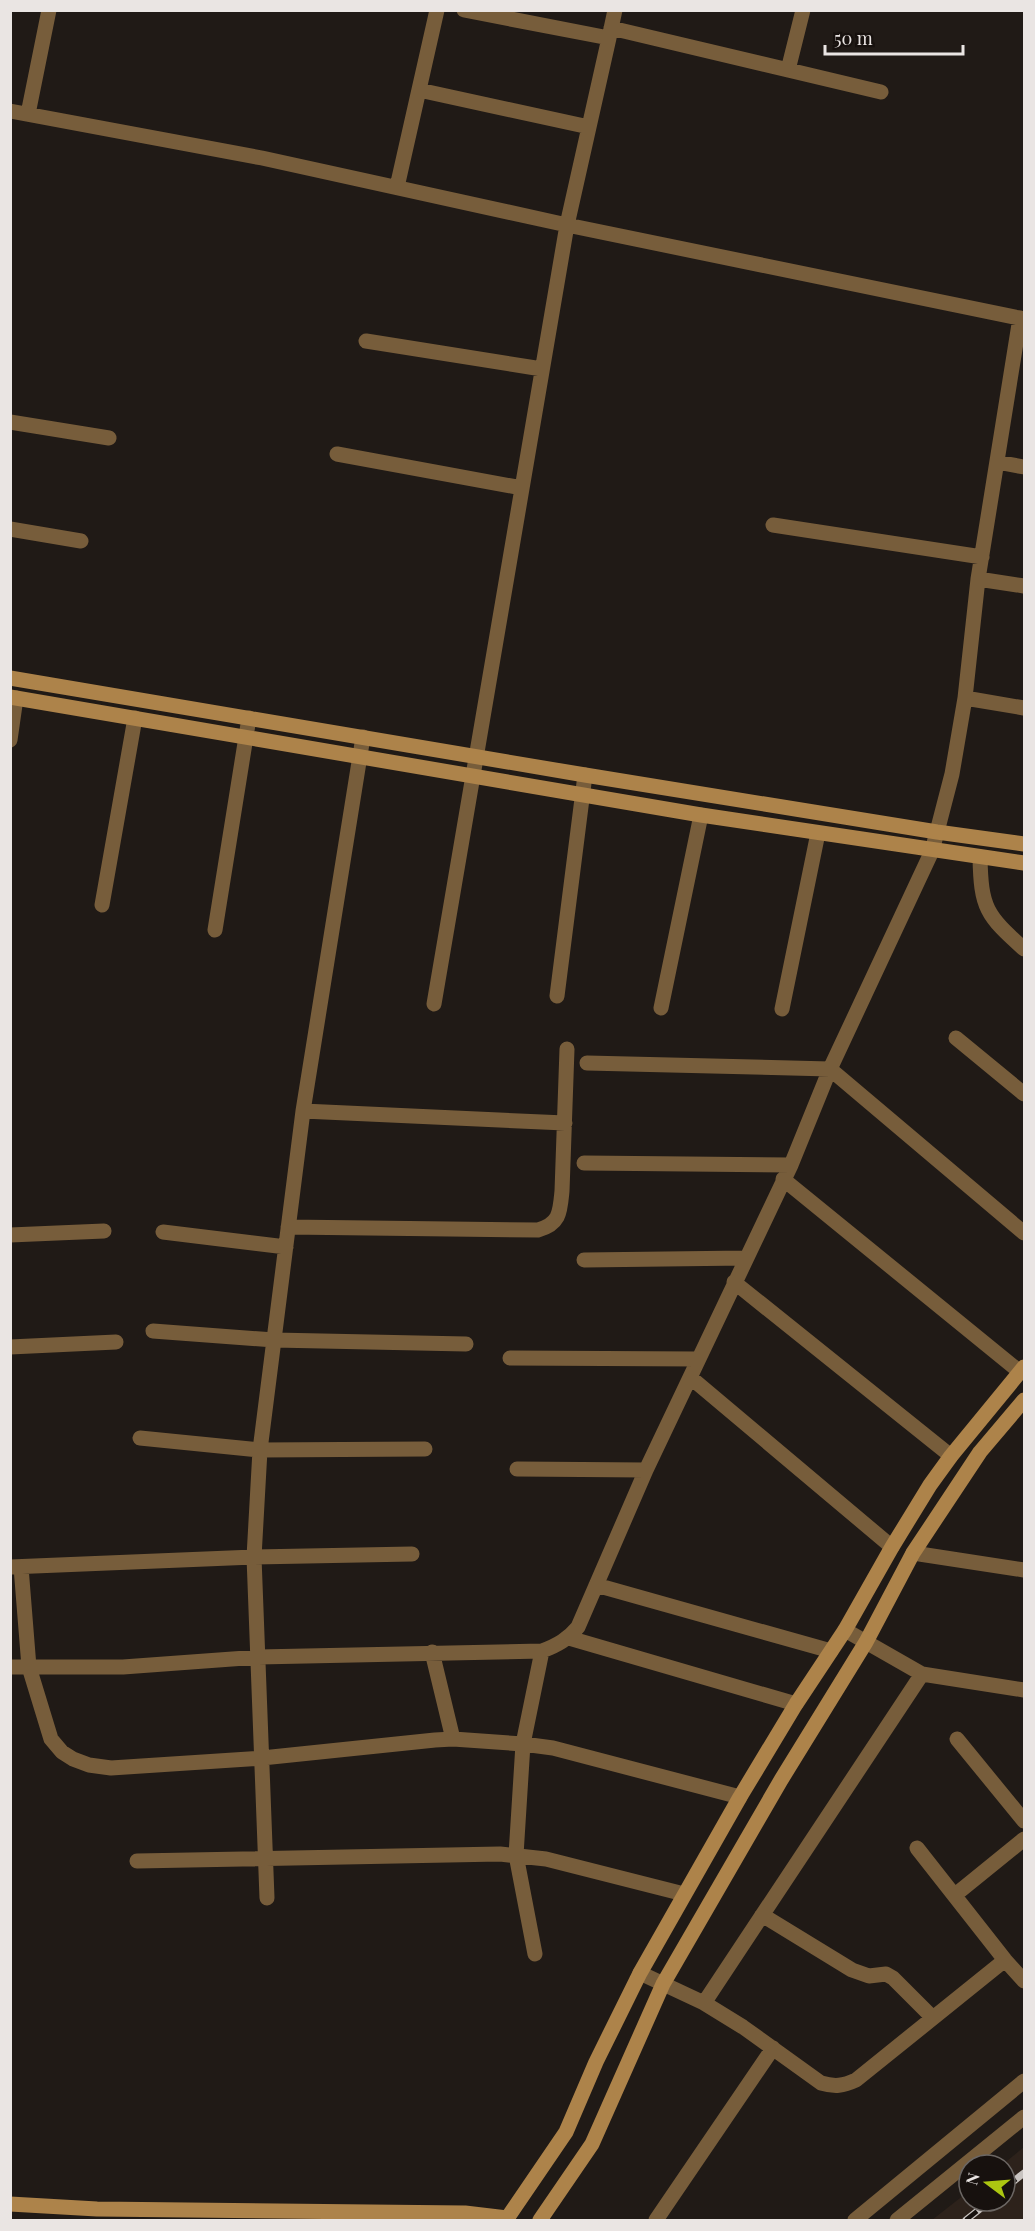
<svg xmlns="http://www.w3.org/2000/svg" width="1035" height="2231" font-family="'Playfair Display',serif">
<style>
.built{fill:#2d221b}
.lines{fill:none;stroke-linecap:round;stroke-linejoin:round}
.street{stroke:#775d3b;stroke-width:15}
.secondary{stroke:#ad834a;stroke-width:15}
.rail-casing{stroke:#c8c3c0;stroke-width:7}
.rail{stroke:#17110e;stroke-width:4.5;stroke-dasharray:14;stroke-linecap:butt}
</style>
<rect width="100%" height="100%" fill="#201a16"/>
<!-- built -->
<path class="built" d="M1024,2147V2220H932L969,2191V2201H1005V2165H1002Z"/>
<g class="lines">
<!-- street -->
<path class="street" d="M464,10L609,38L615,10
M611,28L881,92
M788,70L803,10
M419,90L589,127
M10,111L262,158L567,225L1024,319
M28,114L49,10
M397,187L437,10
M366,341L542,369
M10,422L109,438
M337,454L522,488
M997,462L1024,467
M773,525L982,557
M10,529L81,541
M978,579L1024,586
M965,698L1024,708
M10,740L16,698
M980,857C981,908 986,915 1024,949
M102,905L135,718
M215,930L249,718
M557,996L585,775
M434,1004L567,225L609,38
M661,1008L701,815
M782,1009L818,833
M956,1038L1024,1094
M587,1063L830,1069L1024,1233
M303,1111L565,1123
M584,1163L791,1165
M783,1179L1020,1372
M288,1227L538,1230C560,1224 560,1212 562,1191L567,1049
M163,1232L286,1247
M10,1235L104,1231
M584,1260L746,1258
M734,1282L951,1456
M153,1331L274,1340L466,1344
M10,1347L116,1342
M510,1358L698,1359
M690,1377L892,1547
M140,1438L260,1450L425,1449
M517,1469L646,1470
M913,1553L1024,1570
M10,1567L254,1557L412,1554
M21,1567L29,1667L51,1739L62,1752L73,1759L89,1765L111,1768L262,1758L435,1740L453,1739L523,1744L553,1748L740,1797
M596,1585L831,1651
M845,1630L922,1674L1024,1690
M569,1638L796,1704
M432,1652L453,1739
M10,1667H123L258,1657L542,1651C558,1645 568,1639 578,1627L646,1470L791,1165L830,1069L932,851L952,774L965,698L978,579L1020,318
M957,1739L1024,1821
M917,1848L1005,1960L1024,1981
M137,1861L500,1854L546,1859L684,1894
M955,1895L1024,1839
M267,1898L254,1557L260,1450L303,1111L363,737
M762,1915L852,1970L869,1976L886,1974L893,1978L933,2018
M535,1954L516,1855L523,1744L542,1651
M640,1973L704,2003L743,2027L821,2083C835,2087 843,2086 856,2080L1005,1960
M704,2003L922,1674
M656,2220L773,2048
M855,2220L1024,2081
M897,2220L1024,2117"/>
<!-- secondary -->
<path class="secondary" d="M10,678L585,775L937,832L1024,844
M10,697L701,815L1024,863
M10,2204L97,2209L465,2213L507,2218
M506,2220L566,2132L596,2062L640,1973L740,1797L796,1704L845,1630L892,1547L930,1485L951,1456L1024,1367
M540,2220L592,2144L663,1984L781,1780L866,1642L913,1553L980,1452L1024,1400"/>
<defs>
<path id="rail" d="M1005,2188L1024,2173
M966,2220L990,2201"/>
</defs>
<!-- rail casing -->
<use href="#rail" class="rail-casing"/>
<!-- rail -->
<use href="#rail" class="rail"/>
</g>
<!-- border -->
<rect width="1035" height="2231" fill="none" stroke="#eae5e3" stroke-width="24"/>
<!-- north arrow -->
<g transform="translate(987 2183) rotate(286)"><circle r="28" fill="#17110e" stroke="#6b6663" stroke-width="1.5"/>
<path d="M0-4.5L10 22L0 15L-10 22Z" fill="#acc611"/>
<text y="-9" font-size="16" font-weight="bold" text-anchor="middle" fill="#eae5e3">N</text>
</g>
<!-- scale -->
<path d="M825 45v9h138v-9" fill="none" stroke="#eae5e3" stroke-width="3"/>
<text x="834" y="45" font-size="18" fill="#eae5e3" stroke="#17110e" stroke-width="4.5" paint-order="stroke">50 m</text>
</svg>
